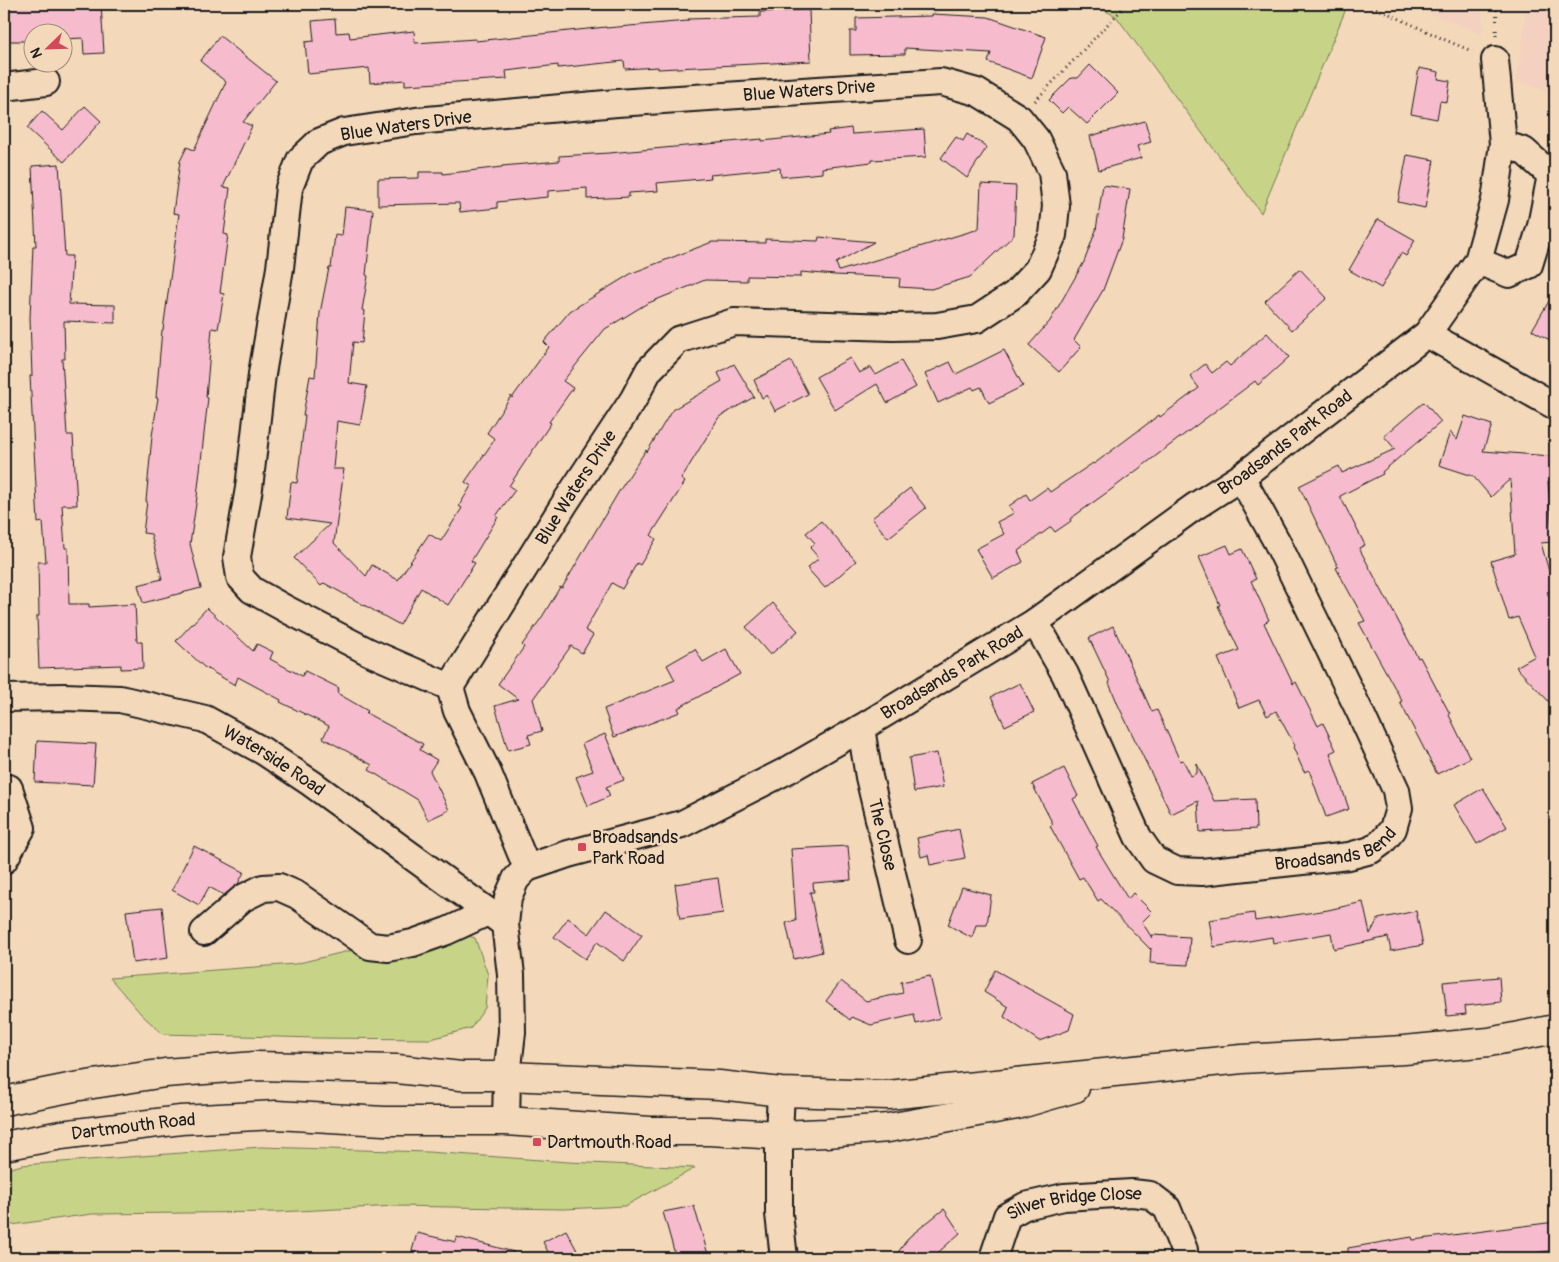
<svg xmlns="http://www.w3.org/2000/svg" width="1559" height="1262" font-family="Pangolin,sans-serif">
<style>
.built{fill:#f4d0c0}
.green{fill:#c7d488;stroke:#727852}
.building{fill:#f6bcce;stroke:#1c1c1c}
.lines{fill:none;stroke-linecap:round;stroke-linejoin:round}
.minor-casing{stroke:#1c1c1c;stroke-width:30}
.major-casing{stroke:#1c1c1c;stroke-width:31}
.path{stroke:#1c1c1c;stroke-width:3;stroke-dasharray:1 4;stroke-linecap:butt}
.minor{stroke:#f3d8ba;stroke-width:26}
.major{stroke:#f3d8ba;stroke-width:28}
.poi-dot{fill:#d1495b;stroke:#f3d8ba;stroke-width:2}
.labels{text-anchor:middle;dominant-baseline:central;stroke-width:5;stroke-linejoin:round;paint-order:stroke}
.street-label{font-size:18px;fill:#1c1c1c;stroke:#f3d8ba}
.poi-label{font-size:18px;fill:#1c1c1c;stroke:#f3d8ba;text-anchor:start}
</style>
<rect width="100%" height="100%" fill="#f3d8ba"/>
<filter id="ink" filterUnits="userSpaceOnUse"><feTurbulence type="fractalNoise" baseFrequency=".02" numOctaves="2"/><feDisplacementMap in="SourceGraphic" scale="10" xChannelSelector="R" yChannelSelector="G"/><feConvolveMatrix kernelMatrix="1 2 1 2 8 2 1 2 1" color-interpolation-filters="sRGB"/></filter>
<g filter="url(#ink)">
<!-- built -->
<path class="built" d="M1407,4H1482V34Z
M1527,4H1555V92L1517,81Z"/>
<!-- green -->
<path class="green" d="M1091,4H1348L1261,213L1116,16Z
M443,928L475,938L488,975L485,1008L471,1028L431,1039L318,1038L163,1034L142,1015L110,978L295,964Z
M261,1147L428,1152L568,1162L695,1168L625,1206L564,1209L396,1206L278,1212L92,1214L4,1226V1170L22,1165Z"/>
<!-- building -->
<path class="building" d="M4,4H101L104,53L84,54L83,38L62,39V32H32V41H4Z
M809,10L811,61L658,69V67L625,69L624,61L558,68V65L506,71L507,79L405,85V80L370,83L369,68L308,74L305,42L314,41L312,21L335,19L336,33L349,32L350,38L414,31L415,43L476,39V41L606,27V28L688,21V19L760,17V12Z
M932,14L988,17L1046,37L1032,78L988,62L991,53L905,48V54L850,55V31H856V18L932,16Z
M220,36L276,81L243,122L252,126L223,187L230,188L224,234L228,235L220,293L224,294L218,329L212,328L206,397L208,398L197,497L190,544L201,588L143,603L138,585L162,579L151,534L143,533L147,501H146L152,436L158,398H156L162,330H163L179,214L173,213L180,161L187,147L194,150L226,82L200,61Z
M1090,65L1118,93L1087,124L1068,107L1062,113L1049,100L1071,78H1078Z
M1419,68L1439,72L1438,79L1450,81L1447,102L1440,101L1437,119L1411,114Z
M85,106L101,121L64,162L27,128L42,111L63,130Z
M1145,121L1151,142L1137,146L1141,158L1099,170L1090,136Z
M851,128L852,134L924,129L926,157L872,160V162L822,168V173L781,177L780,168L710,175L711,178L657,183L658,191L629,193V197L587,199V188L548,191V197L497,202V208L460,212L459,203L378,205V179L419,178V172H443V174L502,167V166L559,161V156L609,153L762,139V141L829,134L828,131Z
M967,134L987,147L967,178L941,158L956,137L963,141Z
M1407,155L1434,160L1425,208L1398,202Z
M59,164L65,256H72L69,304L115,305V323L64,321L65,359H62L67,435H73L77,505H62L65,548H68L69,604H89V607L135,604L137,642H142L143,668L121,669V665L39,668L37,616H39L38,562H46L43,522L38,523L30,376H32L30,318L33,246H36L32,166Z
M981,184L1016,186L1014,235L970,277L931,289L899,287L900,278L835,275L801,272V277L747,276V281L705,280L646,304L605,329L563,381L573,388L549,422L551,423L509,486L515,490L496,516L498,517L471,561L475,563L448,605L421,588L400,625L324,583L321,586L294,558L330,524L287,518L291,482L297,483L305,415H303L310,376L315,377L320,313L329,268H331L335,235L342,236L345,207L373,210L366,275L368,276L362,310L365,311L362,343L353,342L349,383L367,386L360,425L337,421L333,469H344L334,543L366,576L372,565L398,580L429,534L441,541L462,508L459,506L471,486L465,482L495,439L487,433L511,396L512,398L549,347L544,342L570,311L632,273L712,242L765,243V239L818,241L819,237L874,242L836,263L839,271L979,229Z
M1103,185L1130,189L1122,239L1103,290L1074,340L1081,347L1059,372L1029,345L1050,321L1084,262L1096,230Z
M1378,219L1415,240L1406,256L1401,253L1381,288L1349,270Z
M1300,269L1327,298L1292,330L1265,301Z
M1555,291V343L1532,330Z
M1267,333L1289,357L1258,385L1255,381L1116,486L1070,519L1071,521L1055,532L1051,527L1018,551L1023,562L993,578L976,549L1004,534L997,522L1014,513L1009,506L1026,494L1030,500L1047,488L1050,492L1093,463L1094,464L1159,415L1160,417L1199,388L1190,376L1205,364L1212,373L1226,362L1230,366Z
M1004,350L1023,386L989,403L981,387L974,390L972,387L938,403L925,374L950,362L956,374Z
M850,358L859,373L871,367L876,375L901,361L916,387L887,403L877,384L835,410L816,377Z
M791,361L808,394L775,411L767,395L762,398L754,380Z
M734,364L754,397L719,417L681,479L685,482L651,535L656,539L640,565L637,563L622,589L612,583L585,630L593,635L582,653L571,646L533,699L542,731L528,735L531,744L508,750L495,706L518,699L498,684L524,647L522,645L542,617L560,587L562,588L618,493L646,450L647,452L672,410L722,381L718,373Z
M1424,402L1441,422L1382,472L1383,474L1340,496L1365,545L1359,548L1418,658L1420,657L1450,714L1449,715L1470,758L1437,774L1400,702L1402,701L1359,623L1365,621L1336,568L1338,567L1299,486L1339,466L1342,473L1395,449L1384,436Z
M1465,416L1492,425L1483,451L1551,456L1550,482H1548L1553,542L1541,543L1554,589L1547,592L1555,610V708L1516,667L1535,656L1518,617L1509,620L1491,561L1515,554L1510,479L1491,497L1473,476L1439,465L1450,432L1457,440Z
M910,488L926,508L888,538L872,518Z
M821,521L856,561L825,588L807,568L819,558L810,548L815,543L806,533Z
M1227,545L1231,554L1242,549L1256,579L1251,581L1269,620L1264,623L1293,684L1296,682L1318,726L1323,723L1336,750L1330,753L1349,809L1326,817L1309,770L1304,772L1293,747L1295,746L1276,711L1267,716L1259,700L1239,708L1218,658L1239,650L1218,606L1220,605L1199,557Z
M773,603L798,631L770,655L746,627Z
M207,608L253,651L257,644L273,652L270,659L302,676L305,671L339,688L337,693L368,711L366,713L423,744L420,750L437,760L430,771L449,810L428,820L418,800L369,770L372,765L323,738L329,726L280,702L281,700L238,677L235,685L204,667L176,641Z
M1113,626L1152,712L1157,710L1180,761L1183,760L1191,776L1197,773V764L1214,801L1255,799L1256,829L1200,832L1198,801L1171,814L1119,707L1109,683L1110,682L1089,638Z
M695,649L703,662L726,649L740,674L678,708L680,712L614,737L604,709L675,680L667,665Z
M1020,683L1034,712L1005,726L991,697Z
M605,734L624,780L606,787L610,796L588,806L576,777L593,771L582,744Z
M37,741L96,744L93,785L35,782Z
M937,753L943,787L914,792L909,758Z
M1064,768L1078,796L1073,799L1098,846L1096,847L1128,899L1133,893L1152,912L1142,922L1152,938V935L1190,937L1188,965L1150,963L1151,948L1150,949L1101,899L1098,901L1083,877L1079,879L1050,826L1053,824L1032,784Z
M1483,788L1507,827L1477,844L1454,805Z
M959,829L965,858L930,865L928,855L921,857L917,838Z
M194,846L244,872L238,884L224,895L209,887L199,905L172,890Z
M848,846L851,880L813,883L814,892H810L822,952L794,959L786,923L796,921L791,849Z
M718,878L723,913L680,919L675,884Z
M962,887L991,895L987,925H976L972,938L948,925Z
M1363,902L1370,934L1378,919L1416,911L1423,945L1391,951L1388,937L1334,949L1331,933L1273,943L1272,937L1214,947L1209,920L1254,913L1255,921L1328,910Z
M162,907L168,958L133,963L126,911Z
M606,910L642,935L624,961L597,942L585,959L554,937L568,918L589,934Z
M995,970L1074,1014L1069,1030L1039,1041L1004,1017L1008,1007L984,992Z
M930,976L940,1018L916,1024L914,1015L871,1025L852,1017L850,1020L826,1001L841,981L866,1001L903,993L901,982Z
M1499,977L1501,1002L1465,1006L1466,1014L1447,1016L1443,982Z
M694,1206L709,1258H676L663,1212Z
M944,1209L960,1233L932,1258H894L909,1237Z
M1555,1222V1250L1501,1258H1348V1248L1412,1237L1413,1240Z
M566,1230L581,1258H551L543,1242Z
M417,1233L456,1242L457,1237L514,1252L513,1258H410Z"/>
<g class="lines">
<defs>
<g id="minor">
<path d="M4,87L46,82"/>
<path d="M1478,261L1509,274L1529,265L1541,226L1551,175L1524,151L1503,144"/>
<path d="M1427,334L1555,406"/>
<path id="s1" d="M1035,622L1065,674L1138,837L1154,860L1177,871L1202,872L1349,856L1371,850L1382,842L1393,829L1399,808L1396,790L1360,712L1277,542L1241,477"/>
<path id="s2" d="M450,687L565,503L633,400L649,370L678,340L734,322L893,327L937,326L977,319L1015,294L1038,269L1053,235L1056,206L1052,172L1036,139L1019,118L977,92L941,82L617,103L416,121L344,132L319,142L300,160L289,188L280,268L262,374L249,488L237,557L240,577L252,590L286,609L369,652L450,687L457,711L488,773L527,868"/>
<path id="s3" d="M4,698L64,697L120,699L205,719L263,751L311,783L505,924"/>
<path id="s4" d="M861,728L869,777L908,940"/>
<path d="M4,788H9L22,828L4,860"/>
<path d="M204,932L243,898L263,888L279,887L297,895L370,946L388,948L413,943L447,931L488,912"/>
<path d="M781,1092L779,1135V1214L784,1258"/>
<path id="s5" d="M506,1121L507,1076L512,1032L511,975L505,924L508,897L516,879L527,868L568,854L682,824L788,770L861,728L1035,622L1194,507L1241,477L1427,334L1478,261L1495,200L1503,144L1495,60"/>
<path id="s6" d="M993,1258L1007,1216L1025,1206L1064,1197L1132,1193L1150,1195L1167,1208L1184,1250"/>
</g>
<g id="major">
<path d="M4,1101L74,1087L165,1073L256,1066L397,1069L461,1076H507L719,1085L781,1092L888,1095L1242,1059L1404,1050L1489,1042L1555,1029"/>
<path id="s7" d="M4,1146L61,1135L181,1120L276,1115L384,1121H506L650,1131H709L779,1135L826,1133L888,1128L1017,1105L1075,1088"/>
</g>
</defs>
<!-- minor casing -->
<use href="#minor" class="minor-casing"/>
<!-- major casing -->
<use href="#major" class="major-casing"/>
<!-- path -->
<path class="path" d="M1367,4C1402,19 1436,37 1472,51
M1496,36L1497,4
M1035,101L1127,4"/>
<!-- minor -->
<use href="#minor" class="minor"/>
<!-- major -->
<use href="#major" class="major"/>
</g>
</g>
<!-- markers -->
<g class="poi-dot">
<rect x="577" y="842" width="10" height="10" rx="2.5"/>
<rect x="532" y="1137" width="10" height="10" rx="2.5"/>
</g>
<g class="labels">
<!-- street labels -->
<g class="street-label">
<text transform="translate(809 91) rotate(-4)">Blue Waters Drive</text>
<text transform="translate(406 126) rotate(-8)">Blue Waters Drive</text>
<text stroke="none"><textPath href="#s5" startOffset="1136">Broadsands Park Road</textPath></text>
<text stroke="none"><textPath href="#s2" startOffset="236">Blue Waters Drive</textPath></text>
<text stroke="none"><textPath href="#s5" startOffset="731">Broadsands Park Road</textPath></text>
<text stroke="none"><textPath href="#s3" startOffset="284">Waterside Road</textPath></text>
<text stroke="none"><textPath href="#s4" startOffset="109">The Close</textPath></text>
<text stroke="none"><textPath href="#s1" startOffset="454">Broadsands Bend</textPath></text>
<text stroke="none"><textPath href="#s7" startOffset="131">Dartmouth Road</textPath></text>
<text stroke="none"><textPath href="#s6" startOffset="114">Silver Bridge Close</textPath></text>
</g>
<!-- poi labels -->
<g class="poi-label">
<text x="592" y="837">Broadsands<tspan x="592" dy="21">Park Road</tspan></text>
<text x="547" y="1142">Dartmouth Road</text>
</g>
</g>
<!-- margin -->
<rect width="1559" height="1262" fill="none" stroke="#f3d8ba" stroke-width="20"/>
<rect x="10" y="10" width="1539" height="1242" fill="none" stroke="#1c1c1c" stroke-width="2" filter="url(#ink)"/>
<!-- north arrow -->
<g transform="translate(48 48) rotate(247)"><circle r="24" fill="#f3d8ba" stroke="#9d8d7b"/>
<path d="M0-4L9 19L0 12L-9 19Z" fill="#d1495b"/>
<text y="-8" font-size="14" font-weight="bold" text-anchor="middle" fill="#1c1c1c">N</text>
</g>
</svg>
